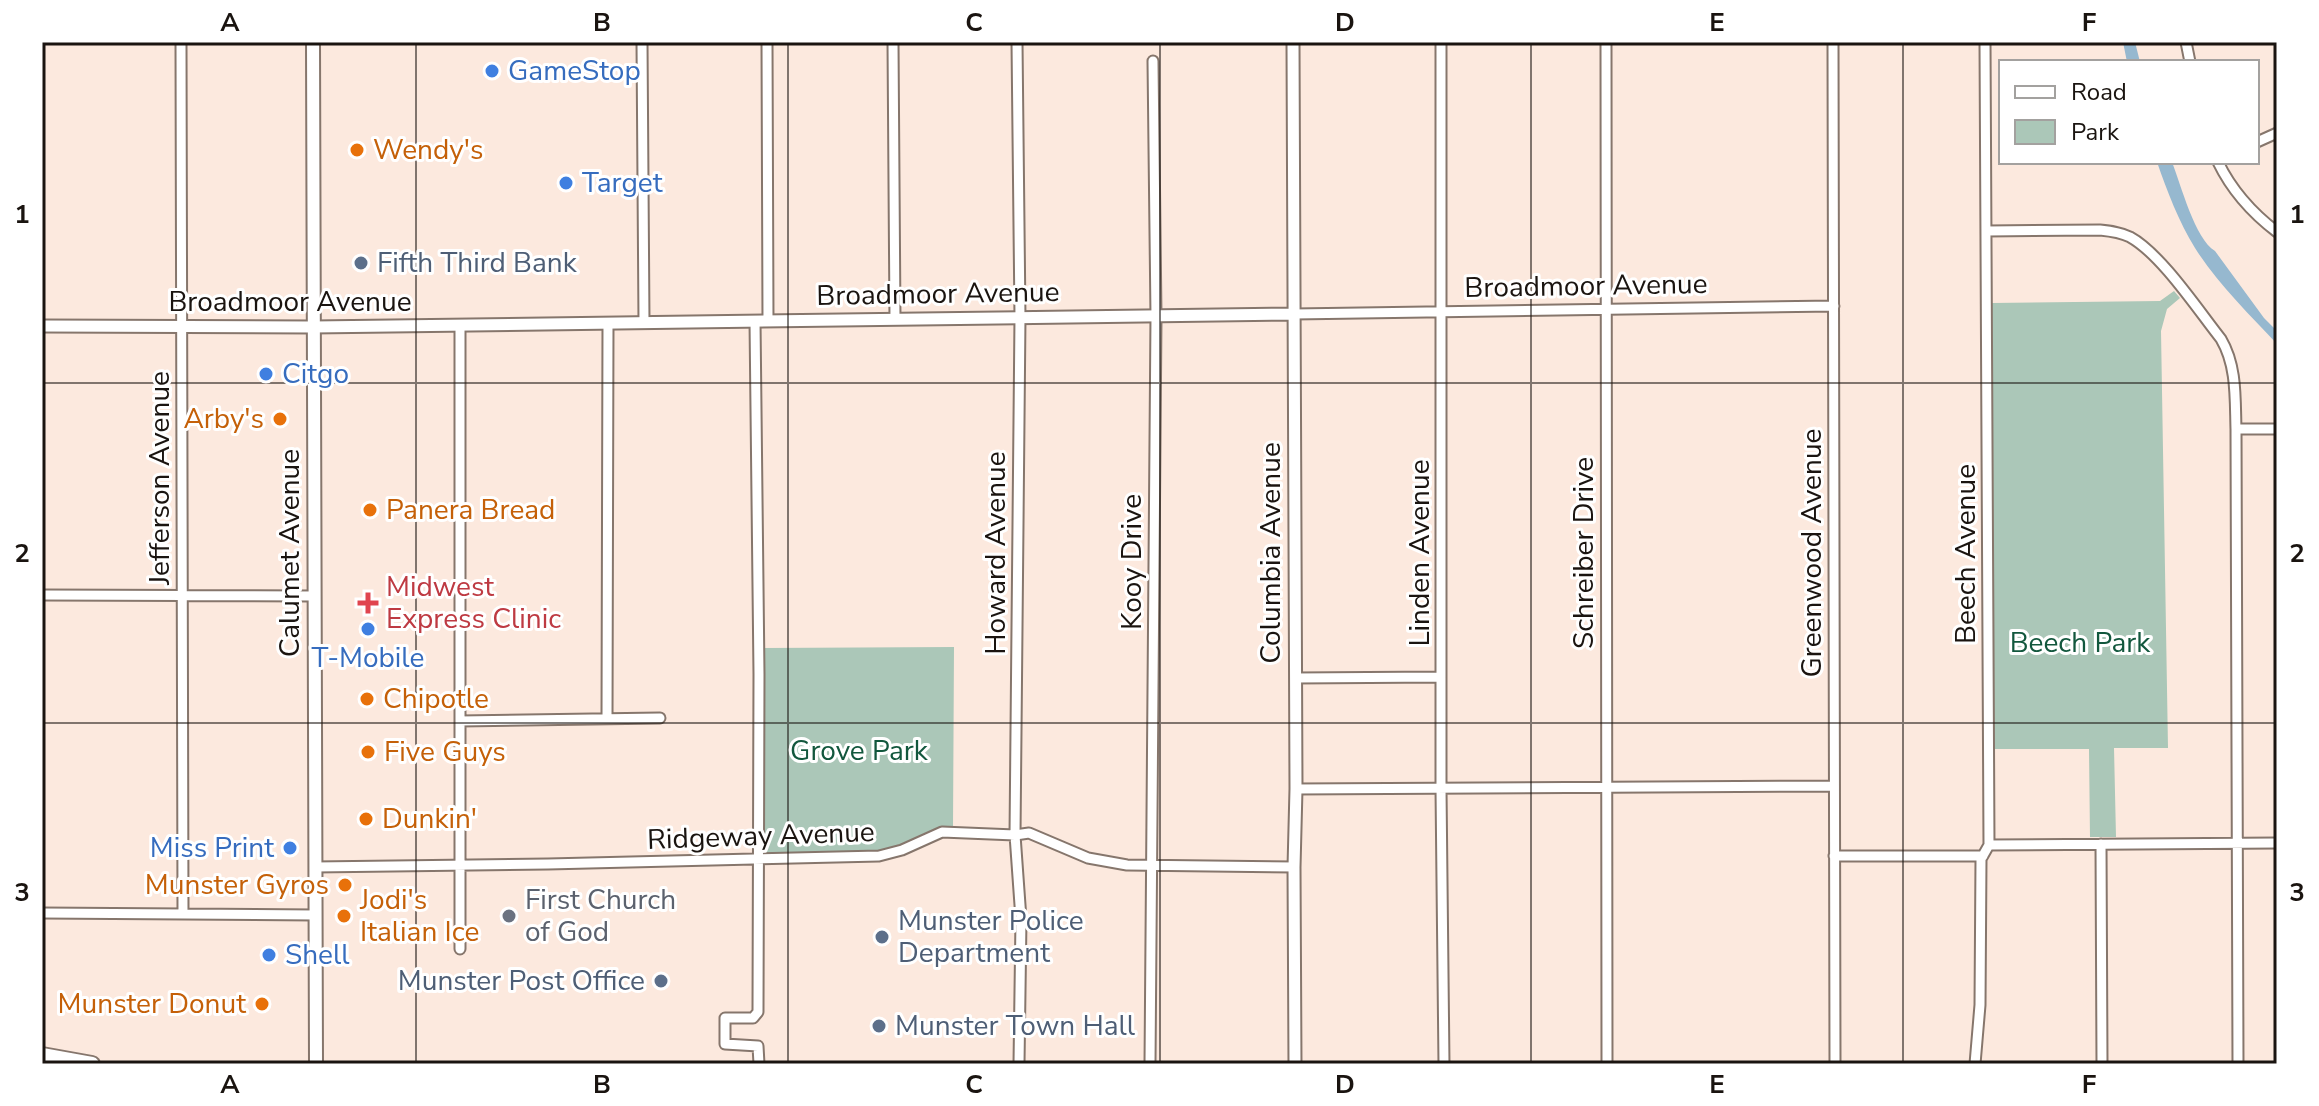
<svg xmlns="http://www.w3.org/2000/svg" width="2319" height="1106" font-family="'Nunito Sans',sans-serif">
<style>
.green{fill:#abc7b8}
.water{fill:#96b8cf}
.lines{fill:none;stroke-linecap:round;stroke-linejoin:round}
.minor-casing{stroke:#86766c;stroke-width:13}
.tertiary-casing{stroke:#86766c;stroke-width:15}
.secondary-casing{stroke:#86766c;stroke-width:16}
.primary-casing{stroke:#86766c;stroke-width:18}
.minor{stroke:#fff;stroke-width:9}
.tertiary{stroke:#fff;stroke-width:11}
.secondary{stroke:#fff;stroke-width:12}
.primary{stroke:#fff;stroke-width:14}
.grid{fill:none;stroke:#1a1410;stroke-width:2;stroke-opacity:0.55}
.shop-dot{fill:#3f7fe0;stroke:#fff;stroke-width:3}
.food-dot{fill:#e8710a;stroke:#fff;stroke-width:3}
.service-dot{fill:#5c6f8a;stroke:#fff;stroke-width:3}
.health-dot{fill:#e0444e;stroke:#fff;stroke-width:3}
.worship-dot{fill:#6b7280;stroke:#fff;stroke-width:3}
.labels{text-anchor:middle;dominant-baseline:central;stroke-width:6;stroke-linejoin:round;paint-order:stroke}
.shop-label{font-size:28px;fill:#366cbe;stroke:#fff;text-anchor:start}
.food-label{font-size:28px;fill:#c56008;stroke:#fff;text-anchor:start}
.service-label{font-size:28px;fill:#4e5e75;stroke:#fff;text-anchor:start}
.street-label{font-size:28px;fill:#1a1410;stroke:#fff}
.health-label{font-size:28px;fill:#be3a42;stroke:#fff;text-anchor:start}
.park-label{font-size:28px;fill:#12573d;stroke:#fff}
.worship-label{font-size:28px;fill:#5b616d;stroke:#fff;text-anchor:start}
.neatline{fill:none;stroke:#1a1410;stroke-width:3}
.grid-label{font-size:26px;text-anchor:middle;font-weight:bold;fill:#1a1410}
</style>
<rect width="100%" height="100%" fill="#fce9de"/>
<!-- green -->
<path class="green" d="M2174,291L2180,298L2167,309L2161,331L2168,748H2114L2116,837H2090L2089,749H1994L1992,303L2160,301Z
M954,647L953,827C929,828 912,844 890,852L770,855L765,852L763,648Z"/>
<!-- water -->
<path class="water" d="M2123,42H2135L2140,62H2127Z
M2157,162H2172C2181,185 2195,239 2215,251L2264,318L2277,331V344C2249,314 2217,283 2195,248C2179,222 2167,191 2157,162Z"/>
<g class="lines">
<defs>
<path id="minor" d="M181,42L183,914
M642,42L644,322
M767,42L768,321
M893,42L895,319
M1017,42L1020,317L1015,835L1021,919L1019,1064
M1441,42V789L1444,1064
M1606,42L1607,1064
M1833,42L1835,1064
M2186,42L2190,62
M2257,142L2277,133
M2218,162C2232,191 2252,213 2277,232
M1987,231L2100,230C2110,231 2120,232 2130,237C2161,254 2198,310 2221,339C2237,366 2235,398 2236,429H2277
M1294,314L1834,306
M755,321L759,674L758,1012L753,1018H725V1044L758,1046L759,1064
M2236,429L2238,1064
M42,595L314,596
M1296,678L1441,677
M607,719L608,323
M460,721L660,718
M1296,789L1834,786
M2101,844L2102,1064
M1989,845L2277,843
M1834,856H1983
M315,867L548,864L879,856L902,850L942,832L1015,835L1029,833L1088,858L1127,865L1294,867
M42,913L315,915
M460,949V325
M1150,1064L1156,316L1153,61
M1975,1064L1980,1005L1981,859L1989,845L1985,42"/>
<path id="tertiary" d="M1293,42L1296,789L1294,867L1295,1064
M42,326L313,327L1294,314"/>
<path id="secondary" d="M313,42L316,1064"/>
<path id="primary" d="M42,1055L92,1064"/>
</defs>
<!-- minor casing -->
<use href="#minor" class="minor-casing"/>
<!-- tertiary casing -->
<use href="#tertiary" class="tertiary-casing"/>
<!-- secondary casing -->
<use href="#secondary" class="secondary-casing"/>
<!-- primary casing -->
<use href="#primary" class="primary-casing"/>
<!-- minor -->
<use href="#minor" class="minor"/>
<!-- tertiary -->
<use href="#tertiary" class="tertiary"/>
<!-- secondary -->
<use href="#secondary" class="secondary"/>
<!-- primary -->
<use href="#primary" class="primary"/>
</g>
<!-- grid -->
<path class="grid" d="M416,42V1064M788,42V1064M1160,42V1064M1531,42V1064M1903,42V1064M42,383H2277M42,723H2277"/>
<!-- markers -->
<g class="shop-dot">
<circle cx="492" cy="71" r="8"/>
<circle cx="566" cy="183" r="8"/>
<circle cx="266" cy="374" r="8"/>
<circle cx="368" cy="629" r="8"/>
<circle cx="290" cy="848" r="8"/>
<circle cx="269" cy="955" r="8"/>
</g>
<g class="food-dot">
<circle cx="357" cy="150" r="8"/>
<circle cx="280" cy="419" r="8"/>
<circle cx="370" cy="510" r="8"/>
<circle cx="367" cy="699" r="8"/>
<circle cx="368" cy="752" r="8"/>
<circle cx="366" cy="819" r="8"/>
<circle cx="345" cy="885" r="8"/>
<circle cx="344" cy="916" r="8"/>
<circle cx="262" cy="1004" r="8"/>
</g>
<g class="service-dot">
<circle cx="361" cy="263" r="8"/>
<circle cx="882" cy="937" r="8"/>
<circle cx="661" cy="981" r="8"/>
<circle cx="879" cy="1026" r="8"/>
</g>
<path class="health-dot" d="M364 591h8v8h8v8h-8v8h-8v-8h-8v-8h8z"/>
<circle class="worship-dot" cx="509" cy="916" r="8"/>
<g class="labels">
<!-- shop labels -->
<g class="shop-label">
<text x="508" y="71">GameStop</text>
<text x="582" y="183">Target</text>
<text x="282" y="374">Citgo</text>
<text x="368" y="658" text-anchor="middle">T-Mobile</text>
<text x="274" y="848" text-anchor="end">Miss Print</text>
<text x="285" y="955">Shell</text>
</g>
<!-- food labels -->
<g class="food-label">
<text x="373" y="150">Wendy's</text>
<text x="264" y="419" text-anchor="end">Arby's</text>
<text x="386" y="510">Panera Bread</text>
<text x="383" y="699">Chipotle</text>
<text x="384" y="752">Five Guys</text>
<text x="382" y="819">Dunkin'</text>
<text x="329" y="885" text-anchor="end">Munster Gyros</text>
<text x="360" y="900">Jodi's<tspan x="360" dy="32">Italian Ice</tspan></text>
<text x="246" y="1004" text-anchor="end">Munster Donut</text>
</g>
<!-- service labels -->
<g class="service-label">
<text x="377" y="263">Fifth Third Bank</text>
<text x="898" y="921">Munster Police<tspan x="898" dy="32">Department</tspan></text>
<text x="645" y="981" text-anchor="end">Munster Post Office</text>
<text x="895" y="1026">Munster Town Hall</text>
</g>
<!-- street labels -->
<g class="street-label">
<text transform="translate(1586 286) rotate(-1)">Broadmoor Avenue</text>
<text transform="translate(938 294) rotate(-1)">Broadmoor Avenue</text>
<text x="290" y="302">Broadmoor Avenue</text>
<text transform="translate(160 478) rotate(-90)">Jefferson Avenue</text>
<text transform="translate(290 553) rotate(-90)">Calumet Avenue</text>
<text transform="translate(996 553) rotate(-90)">Howard Avenue</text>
<text transform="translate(1271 553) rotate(-90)">Columbia Avenue</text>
<text transform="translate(1420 553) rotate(-90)">Linden Avenue</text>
<text transform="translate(1584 553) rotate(-90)">Schreiber Drive</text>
<text transform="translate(1812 553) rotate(-90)">Greenwood Avenue</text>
<text transform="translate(1966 554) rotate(-90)">Beech Avenue</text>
<text transform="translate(1132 562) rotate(-90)">Kooy Drive</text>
<text transform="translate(761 836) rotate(-2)">Ridgeway Avenue</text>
</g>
<!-- health labels -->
<g class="health-label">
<text x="386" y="587">Midwest<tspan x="386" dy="32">Express Clinic</tspan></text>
</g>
<!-- park labels -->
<g class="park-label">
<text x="2080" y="643">Beech Park</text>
<text x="859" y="751">Grove Park</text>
</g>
<!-- worship labels -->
<g class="worship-label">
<text x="525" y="900">First Church<tspan x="525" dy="32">of God</tspan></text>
</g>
</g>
<!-- border -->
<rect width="2319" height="1106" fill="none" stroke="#ffffff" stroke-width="88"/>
<!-- legend -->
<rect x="1999" y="60" width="260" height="104" fill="#ffffff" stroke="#a3a19f" stroke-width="2"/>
<rect x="2015" y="86" width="40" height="12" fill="#ffffff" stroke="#a3a19f" stroke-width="2"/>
<text x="2071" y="100" font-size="24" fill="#1a1410">Road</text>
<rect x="2015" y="120" width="40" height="24" fill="#abc7b8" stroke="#a3a19f" stroke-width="2"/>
<text x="2071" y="140" font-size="24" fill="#1a1410">Park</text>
<rect x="44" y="44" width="2231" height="1018" class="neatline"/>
<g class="grid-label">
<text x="230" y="31">A</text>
<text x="602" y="31">B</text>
<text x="974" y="31">C</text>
<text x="1345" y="31">D</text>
<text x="1717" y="31">E</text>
<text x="2089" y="31">F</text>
<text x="22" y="223">1</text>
<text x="2297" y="223">1</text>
<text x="22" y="562">2</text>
<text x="2297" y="562">2</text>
<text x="22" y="901">3</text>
<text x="2297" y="901">3</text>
<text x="230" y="1093">A</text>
<text x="602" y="1093">B</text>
<text x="974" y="1093">C</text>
<text x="1345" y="1093">D</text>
<text x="1717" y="1093">E</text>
<text x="2089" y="1093">F</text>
</g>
</svg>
